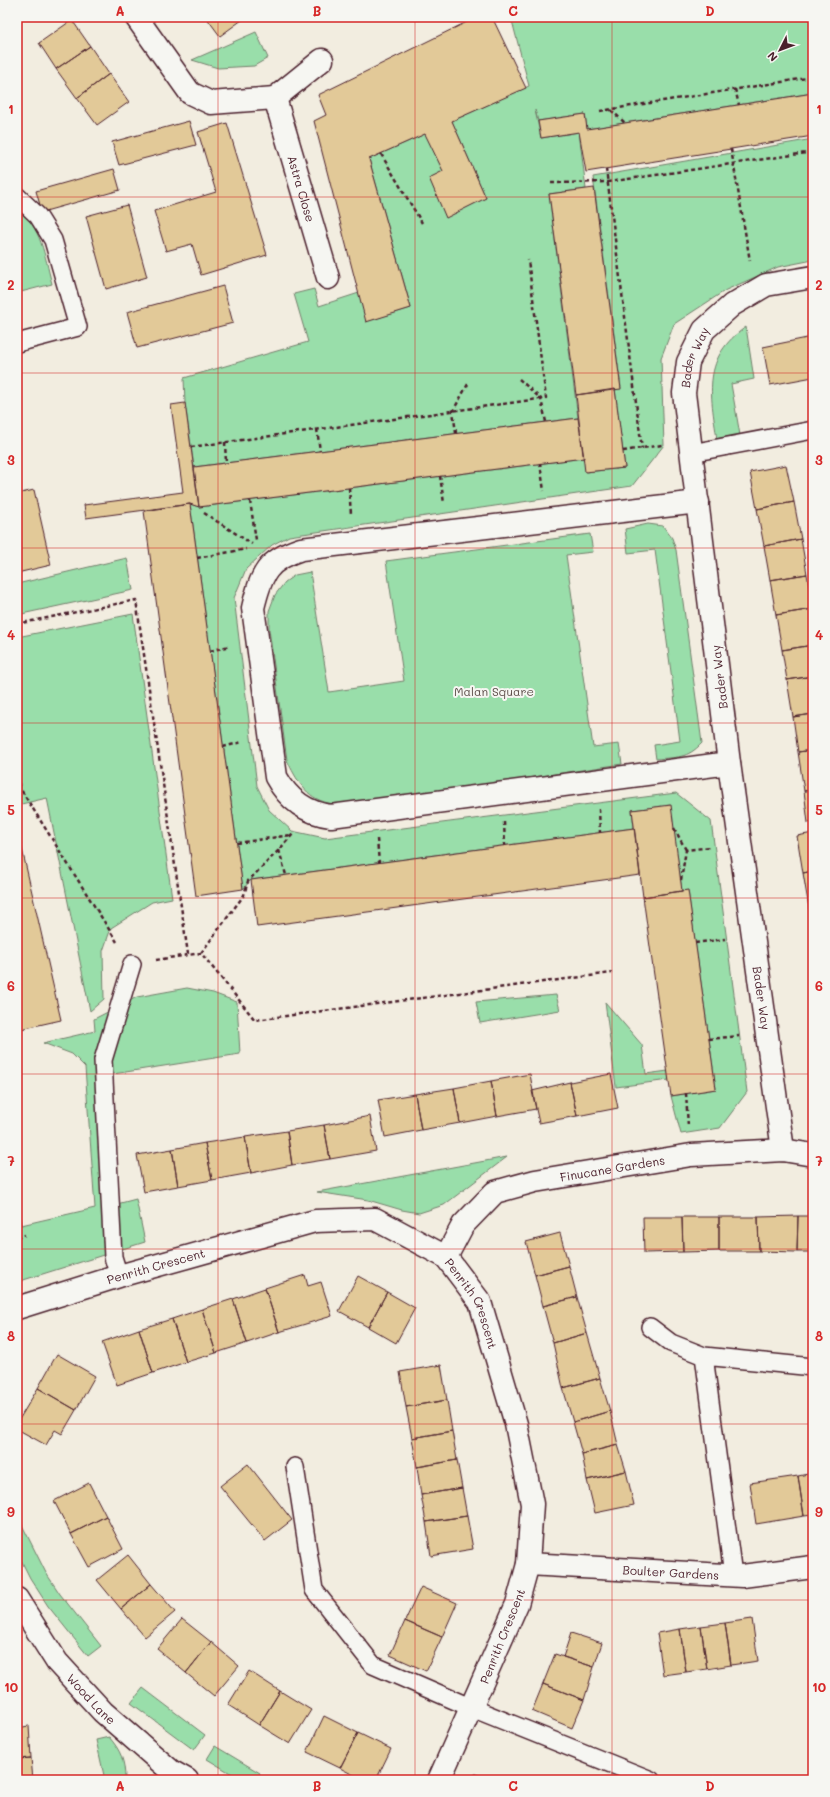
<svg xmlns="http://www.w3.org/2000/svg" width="830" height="1797" font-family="Mali,sans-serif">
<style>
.green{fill:#99deaa;stroke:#727e6a}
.building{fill:#e2c998;stroke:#4a1f2b}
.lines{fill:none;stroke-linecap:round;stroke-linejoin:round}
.service-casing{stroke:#4a1f2b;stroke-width:20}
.minor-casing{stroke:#4a1f2b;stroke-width:25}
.tertiary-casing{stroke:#4a1f2b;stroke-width:25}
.path{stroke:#4a1f2b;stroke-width:2.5;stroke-dasharray:4 3;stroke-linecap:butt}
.service{stroke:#f6f6f2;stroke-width:17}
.minor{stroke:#f6f6f2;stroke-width:22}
.tertiary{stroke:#f6f6f2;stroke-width:22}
.grid{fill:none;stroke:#d62828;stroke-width:1;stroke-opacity:0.55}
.labels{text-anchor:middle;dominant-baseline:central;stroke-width:4;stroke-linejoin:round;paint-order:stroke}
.street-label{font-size:12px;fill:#4a1f2b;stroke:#f6f6f2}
.park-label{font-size:12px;fill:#5e4f4b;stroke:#f6f6f2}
.neatline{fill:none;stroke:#d62828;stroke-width:1.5}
.grid-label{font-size:13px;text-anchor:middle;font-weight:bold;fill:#d62828}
</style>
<rect width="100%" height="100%" fill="#f2ede0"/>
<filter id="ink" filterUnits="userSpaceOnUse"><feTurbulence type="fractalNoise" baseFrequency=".025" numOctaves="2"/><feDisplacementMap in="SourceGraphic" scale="8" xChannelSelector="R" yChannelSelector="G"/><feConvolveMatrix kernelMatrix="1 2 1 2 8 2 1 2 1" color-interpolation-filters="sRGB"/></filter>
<g filter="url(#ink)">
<!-- green -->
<path class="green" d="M511,17H813V93L587,129L585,114L538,121L535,110L541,138L579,132L586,189L549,194L578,418L194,467L185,403L184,378L308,342L294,294L314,289L319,306L359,293L367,321L411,308L369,159L425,134L486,198L452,121L529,86Z
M256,32L268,58L254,66L218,68L192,60Z
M813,139V260L778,267L726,290L674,324L661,358L664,445L632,486L289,536L272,545L246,569L234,598L257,786L269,810L292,831L325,838L676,793L711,821L747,1092L720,1128L681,1134L671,1096L716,1089L688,891H682L670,805L632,810L634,828L251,880L243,889L190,504L199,507L584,458L586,472L625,468L615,389L621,388L593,177Z
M17,207C42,229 44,254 52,284L17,293Z
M746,327L754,379L731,384L740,435L717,439C710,393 702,357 746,327Z
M648,524L663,526L672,538L676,550L702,743C687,759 677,757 656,759L654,745L680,741L655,550L628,553L625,529Z
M590,534L593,552L566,555L593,747L619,744L622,764L353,804C345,804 335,805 328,803C306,798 296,779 287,760L269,629V611L275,595L285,582L295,575L310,572L329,692L404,681L386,561Z
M127,558L133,590L17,615V584Z
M133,614L172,898L152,902L111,928L103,951L104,999L90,1011L47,798L17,805V794L21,791L17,761V637Z
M187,988L213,993L237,1002L240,1054L113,1074L117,1204L136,1199L145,1242L17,1282V1226L95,1208L85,1067L72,1054L43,1043L95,1031L94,1019L137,997Z
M556,995L560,1010L480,1023L476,1002Z
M605,1002L642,1045L646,1074L668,1071L669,1080L616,1087Z
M507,1157L444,1205L419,1213L402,1210L368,1200L317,1192Z
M17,1515L46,1573L60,1594L101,1646L88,1656L48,1606L30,1578L17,1552Z
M143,1688L205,1735L194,1750L131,1703Z
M109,1737C121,1751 125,1761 125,1780H105L96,1740Z
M215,1746L260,1773L257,1780H242L207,1759Z"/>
<!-- building -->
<path class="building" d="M206,17H246L220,36Z
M477,17H492L526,88L452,121L486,198L446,218L429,178L443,171L425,134L369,159L411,308L366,322L314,121L326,115L318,95Z
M72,20L90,46L56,69L39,43Z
M90,46L109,74L77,98L56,69Z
M109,74L129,102L97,125L77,98Z
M813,93V136L586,172L579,132L541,138L538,121L585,114L587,129Z
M189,121L196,145L119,165L112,142Z
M227,123L267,255L201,275L192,244L166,251L154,211L216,192L198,132Z
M114,169L120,190L42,212L36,191Z
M594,188L621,389L576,395L549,194Z
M127,205L147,277L106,289L86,216Z
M223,286L233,323L137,348L127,312Z
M813,337V366L807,338Z
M807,338L813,366V377L770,385L763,347Z
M615,389L625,468L585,472L576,395Z
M185,403L199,507L190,504L86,518L84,505L183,492L171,405Z
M578,418L584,458L199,507L194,467Z
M786,465L794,502L757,509L750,472Z
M34,490L51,565L17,573V494Z
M794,502L801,539L764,546L757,509Z
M190,504L243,889L196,896L144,511Z
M801,539L807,574L770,580L764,546Z
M807,574L813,609L776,615L770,580Z
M813,609V645L782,650L776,615Z
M813,645V676L787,680L782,650Z
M813,676V714L793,717L787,680Z
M813,714V750L798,752L793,717Z
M813,750V790L804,791L798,752Z
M813,790V822L808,823L804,791Z
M671,805L682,891L643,897L632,810Z
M17,827L61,1020L21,1029L17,1014Z
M634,828L640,875L257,927L251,880Z
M813,833V871L803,873L797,836Z
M813,871V908H809L803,873Z
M688,890L716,1089L671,1096L643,897Z
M809,908H813V929Z
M530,1074L536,1109L497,1116L491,1081Z
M611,1074L618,1108L577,1116L570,1082Z
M491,1081L497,1116L460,1123L454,1088Z
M570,1082L577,1116L539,1123L532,1091Z
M454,1088L460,1123L421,1130L415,1094Z
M415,1094L421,1130L385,1137L378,1100Z
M370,1116L376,1151L330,1159L324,1125Z
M324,1125L330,1159L292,1165L287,1131Z
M287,1131L292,1165L251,1173L245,1137Z
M245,1137L251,1173L212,1180L205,1143Z
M205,1143L212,1180L178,1186L172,1149Z
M172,1149L178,1186L144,1192L137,1155Z
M17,1205L21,1225L17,1226Z
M798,1216L797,1252L759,1251L758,1217Z
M798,1216H813V1252H797Z
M643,1217H682L683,1252L644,1253Z
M682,1217H719V1251L683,1252Z
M719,1217H758L759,1251H719Z
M560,1233L569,1266L535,1275L526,1242Z
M569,1266L577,1297L543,1306L535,1275Z
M305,1275L308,1286L321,1282L332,1316L279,1332L265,1288Z
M358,1276L387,1292L368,1327L339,1311Z
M265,1288L279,1332L247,1343L233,1299Z
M387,1292L415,1308L396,1343L368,1327Z
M577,1297L587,1333L553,1343L543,1306Z
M233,1299L247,1343L216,1353L202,1309Z
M202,1309L216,1353L186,1362L172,1319Z
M172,1319L186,1362L153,1373L139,1329Z
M139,1329L153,1373L117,1385L102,1342Z
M587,1333L600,1378L563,1388L553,1343Z
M57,1354L95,1376L76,1410L38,1388Z
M441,1365L447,1400L406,1407L400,1372Z
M600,1378L610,1411L573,1422L563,1388Z
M38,1388L76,1410L62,1434L55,1430L46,1445L17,1429V1423Z
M447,1400L452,1431L412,1438L406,1407Z
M610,1411L618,1445L582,1454L573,1422Z
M452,1431L457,1460L417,1467L412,1438Z
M618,1445L626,1471L587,1480L582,1454Z
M457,1460L462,1488L421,1495L417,1467Z
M248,1464L292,1520L265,1541L220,1486Z
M626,1471L634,1505L595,1513L587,1480Z
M813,1473V1515L804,1516L798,1476Z
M798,1476L804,1516L756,1524L750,1483Z
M89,1483L106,1516L71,1534L54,1501Z
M462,1488L467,1516L426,1522L421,1495Z
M106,1516L123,1549L89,1567L71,1534Z
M467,1516L473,1549L431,1556L426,1522Z
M128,1555L151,1584L121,1609L97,1580Z
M151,1584L175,1612L145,1637L121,1609Z
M421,1587L457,1603L442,1637L405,1621Z
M182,1619L211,1642L186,1673L157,1649Z
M752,1619L758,1661L731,1665L725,1623Z
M405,1621L442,1637L426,1671L390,1655Z
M725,1623L731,1665L707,1669L701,1626Z
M701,1626L707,1669L686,1672L680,1629Z
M680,1629L686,1672L663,1675L657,1633Z
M571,1633L602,1643L594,1667L563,1657Z
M211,1642L239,1666L214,1696L186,1673Z
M555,1654L594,1667L584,1700L543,1684Z
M249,1671L280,1691L259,1725L228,1705Z
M543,1684L584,1700L572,1728L532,1711Z
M280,1691L311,1710L290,1744L259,1725Z
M324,1716L358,1733L340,1768L307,1752Z
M29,1726L31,1758L17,1759V1728Z
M358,1733L391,1749L376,1780H363L340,1768Z
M31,1758L33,1780H17V1759Z
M475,1774L490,1780H473Z"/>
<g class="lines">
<defs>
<path id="service" d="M17,196L38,216L53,240L78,327L17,343
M691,453L813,430
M119,1276L113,1257L103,1060L132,964
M650,1327L671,1343L704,1356L813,1367
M704,1356L733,1575
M295,1467L314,1590L373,1665L472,1708L651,1780"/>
<g id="minor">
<path id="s1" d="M136,17L190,93L211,103L275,98L328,278"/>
<path d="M275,98L322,60"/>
<path d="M698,502L301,549C267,560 261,574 253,608L276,777C288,799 305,813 331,816L729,763"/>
<path id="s2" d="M783,1150L729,763L684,393L688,362L704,330L732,305L766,285L813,277"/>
<path id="s3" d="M446,1257L463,1225L495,1192L535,1181L691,1155L783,1150L813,1155"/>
<path id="s4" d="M17,1308L119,1276L315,1221L375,1219L446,1257L480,1302L516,1424L532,1504L528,1564L517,1604L439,1780"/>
<path id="s5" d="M528,1564L742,1576L813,1567"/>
</g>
<g id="tertiary">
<path id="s6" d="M17,1599L57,1662L103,1712L171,1771L187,1780"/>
</g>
</defs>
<!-- service casing -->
<use href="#service" class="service-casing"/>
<!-- minor casing -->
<use href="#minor" class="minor-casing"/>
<!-- tertiary casing -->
<use href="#tertiary" class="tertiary-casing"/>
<!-- path -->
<path class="path" d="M735,89L739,105
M611,110L625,123
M600,111L813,77
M731,149L750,261
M381,154L422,223
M606,169L642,449
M551,183L608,182L813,152
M519,379L541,399L546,422
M317,429L320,451
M456,433L453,411L468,384
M225,442L226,463
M191,447L546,398L528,260
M623,451L662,445
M540,463L544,491
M440,476L444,503
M349,488L351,514
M250,501L256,540
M204,513L252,544
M197,558L246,549
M17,624L136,600L188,954
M210,651L229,646
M223,747L242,742
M18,785L117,942
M599,809L600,833
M504,822L505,846
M674,828L686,850
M377,839L379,863
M237,843L291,835
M279,850L286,875
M681,880L686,850L711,847
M695,943L725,939
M201,953L244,895L248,881L279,850L293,834
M156,960L201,953L255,1020L612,973
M709,1039L739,1036
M686,1093L688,1127
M17,1237L25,1235"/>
<!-- service -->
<use href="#service" class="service"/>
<!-- minor -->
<use href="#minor" class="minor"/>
<!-- tertiary -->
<use href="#tertiary" class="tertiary"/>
</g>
</g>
<!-- grid -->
<path class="grid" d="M218,17V1780M415,17V1780M612,17V1780M17,197H813M17,373H813M17,548H813M17,723H813M17,898H813M17,1074H813M17,1249H813M17,1424H813M17,1600H813"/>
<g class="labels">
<!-- street labels -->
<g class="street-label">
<text stroke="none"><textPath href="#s1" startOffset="275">Astra Close</textPath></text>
<text stroke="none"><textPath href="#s2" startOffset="801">Bader Way</textPath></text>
<text transform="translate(719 677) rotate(-97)">Bader Way</text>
<text transform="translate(762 998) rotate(82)">Bader Way</text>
<text stroke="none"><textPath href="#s3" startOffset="202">Finucane Gardens</textPath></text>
<text stroke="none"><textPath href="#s4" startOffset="145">Penrith Crescent</textPath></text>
<text stroke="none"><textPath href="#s4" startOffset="505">Penrith Crescent</textPath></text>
<text stroke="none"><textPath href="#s5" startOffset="143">Boulter Gardens</textPath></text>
<text transform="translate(502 1636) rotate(-68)">Penrith Crescent</text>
<text stroke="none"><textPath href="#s6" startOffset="125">Wood Lane</textPath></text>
</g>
<!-- park labels -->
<g class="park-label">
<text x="494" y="691">Malan Square</text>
</g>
</g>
<!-- margin -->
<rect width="830" height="1797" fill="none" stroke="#f6f6f2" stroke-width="44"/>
<!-- north arrow -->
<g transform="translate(780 50) rotate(228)" stroke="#f6f6f2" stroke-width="3" paint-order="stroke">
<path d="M0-3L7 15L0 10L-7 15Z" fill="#4a1f2b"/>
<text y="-6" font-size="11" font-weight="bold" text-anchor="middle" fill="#4a1f2b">N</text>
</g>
<rect x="22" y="22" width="786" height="1753" class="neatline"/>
<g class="grid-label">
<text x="120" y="16">A</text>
<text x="317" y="16">B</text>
<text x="513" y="16">C</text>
<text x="710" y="16">D</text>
<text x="11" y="114">1</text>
<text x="819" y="114">1</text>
<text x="11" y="290">2</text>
<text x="819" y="290">2</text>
<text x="11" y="465">3</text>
<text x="819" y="465">3</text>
<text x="11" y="640">4</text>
<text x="819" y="640">4</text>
<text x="11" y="815">5</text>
<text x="819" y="815">5</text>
<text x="11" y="991">6</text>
<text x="819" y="991">6</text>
<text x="11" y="1166">7</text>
<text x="819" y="1166">7</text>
<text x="11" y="1341">8</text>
<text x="819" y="1341">8</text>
<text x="11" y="1517">9</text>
<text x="819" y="1517">9</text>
<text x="11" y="1692">10</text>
<text x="819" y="1692">10</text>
<text x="120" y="1791">A</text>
<text x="317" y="1791">B</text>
<text x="513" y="1791">C</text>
<text x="710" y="1791">D</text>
</g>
</svg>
